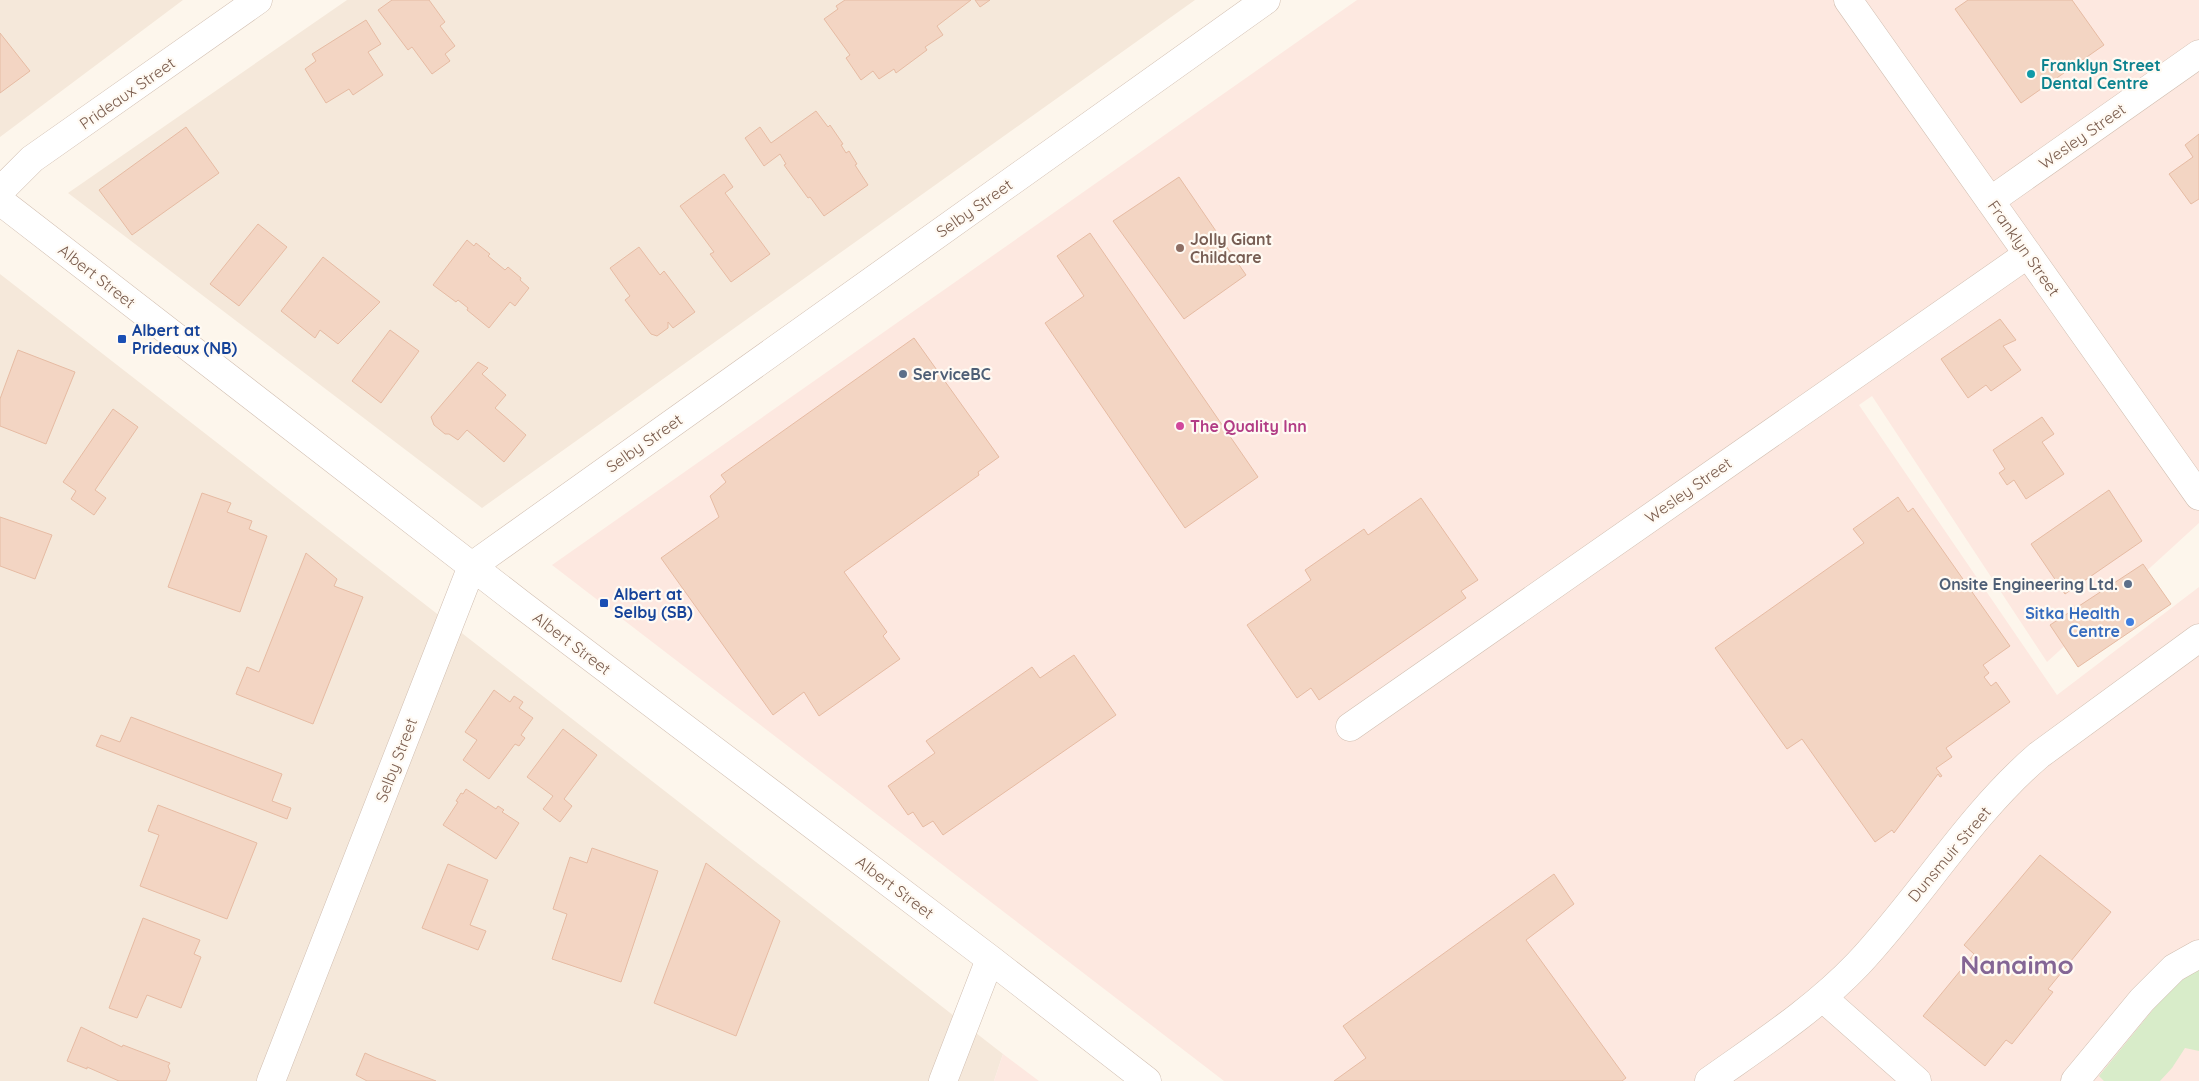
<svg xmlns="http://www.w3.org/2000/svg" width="2199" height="1081" font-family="Quicksand,sans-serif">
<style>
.residential{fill:#f5e8da}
.commercial{fill:#fde8e0}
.green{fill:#d8ecc9}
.building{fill:#f3d5c3;stroke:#e6bba3}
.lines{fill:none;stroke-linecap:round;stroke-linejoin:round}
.minor-casing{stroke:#d1beb0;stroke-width:29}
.minor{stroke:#fff;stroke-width:28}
.culture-dot{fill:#0f9aa8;stroke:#fffaf3;stroke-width:2}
.education-dot{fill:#8d6e63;stroke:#fffaf3;stroke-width:2}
.transit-dot{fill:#1a4fb4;stroke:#fffaf3;stroke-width:2}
.service-dot{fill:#5c6f8a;stroke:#fffaf3;stroke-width:2}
.hotel-dot{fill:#d1479c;stroke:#fffaf3;stroke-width:2}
.shop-dot{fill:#3f7fe0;stroke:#fffaf3;stroke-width:2}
.labels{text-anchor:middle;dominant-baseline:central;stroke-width:4.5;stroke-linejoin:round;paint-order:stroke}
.culture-label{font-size:16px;font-weight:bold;fill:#0d838f;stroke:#fffaf3;text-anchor:start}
.street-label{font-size:16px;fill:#7a5c4d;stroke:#fffaf3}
.education-label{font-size:16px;font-weight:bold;fill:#785e54;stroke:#fffaf3;text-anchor:start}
.transit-label{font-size:16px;font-weight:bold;fill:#164399;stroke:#fffaf3;text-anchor:start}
.service-label{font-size:16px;font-weight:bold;fill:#4e5e75;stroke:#fffaf3;text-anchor:start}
.hotel-label{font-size:16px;font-weight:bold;fill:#b23c85;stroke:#fffaf3;text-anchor:start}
.shop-label{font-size:16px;font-weight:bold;fill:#366cbe;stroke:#fffaf3;text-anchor:end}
.town-label{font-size:26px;font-weight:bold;fill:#846695;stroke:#fffaf3}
</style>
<rect width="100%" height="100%" fill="#fdf6ec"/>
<!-- residential -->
<path class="residential" d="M0,0H183L0,137Z
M347,0H1195L482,508L68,193Z
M0,274L1003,1054L994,1081H0Z"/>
<!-- commercial -->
<path class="commercial" d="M1357,0H2199V523L2047,662L1872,396L1859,405L2057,695L2199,587V1081H1224L552,565Z
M1003,1054L1039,1081H994Z"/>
<!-- green -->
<path class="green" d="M2199,968V1051L2185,1048L2172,1068L2160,1081H2104L2099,1076L2160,1001L2174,986Z"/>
<!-- building -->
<path class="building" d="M392,0H429L445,22L440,26L455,46L445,54L450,61L432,74L412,47L408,50L378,10Z
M845,0H971L937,26L943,35L925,47L927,50L896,73L894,69L879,79L873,71L861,80L846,58L850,55L824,19L838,9L836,6Z
M975,0H990L980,7Z
M1968,0H2072L2104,45L2021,103L1955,9Z
M366,20L381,44L368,52L383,75L353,95L349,89L326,103L305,69L316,61L312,54Z
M0,33L30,71L0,93Z
M816,111L828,127L830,125L843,144L841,145L846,153L849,151L857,164L855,165L868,185L824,216L810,197L808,198L784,165L786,164L780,154L764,166L745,138L760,127L771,143Z
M186,127L219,173L132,235L99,190Z
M2199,134V199L2191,204L2169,174L2193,157L2185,145Z
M724,174L733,187L725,193L770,254L731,282L710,254L714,252L680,206Z
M1179,177L1246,275L1184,319L1113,221Z
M258,224L287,247L239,306L210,284Z
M1090,233L1258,477L1185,528L1045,323L1084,296L1057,256Z
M467,240L474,246L476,243L490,254L488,256L505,270L508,267L521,278L520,280L529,288L515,306L510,302L489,328L467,310L468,308L458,300L456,302L433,285Z
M639,247L660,275L664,271L695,312L673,328L668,322V328L657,336L651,334L625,300L630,296L610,268Z
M323,257L380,302L338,344L320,330L315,338L281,311Z
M2000,319L2016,340L2003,346L2021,370L1991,391L1986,385L1968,398L1941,359Z
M390,330L419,351L381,403L352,381Z
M914,338L999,457L978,472L979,475L844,572L887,632L883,636L900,659L819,716L804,692L773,715L661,558L719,517L710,496L726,482L721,475Z
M18,350L75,372L46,444L0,426V399Z
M478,362L488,368L482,374L506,395L495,408L526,435L504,462L467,430L458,440L449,434H445L434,425L431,417Z
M113,409L138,427L95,490L106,498L94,515L71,499L76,491L63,482Z
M2042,417L2054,434L2042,442L2064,474L2026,499L2014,480L2007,485L1999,473L2005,469L1993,450Z
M2109,490L2142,541L2065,594L2031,544Z
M202,493L231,503L227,512L252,521L249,529L267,536L240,612L168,587Z
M1898,497L1908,512L1913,508L2010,646L1983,665L1989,673L1984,677L1991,686L1996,682L2010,702L1946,748L1952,757L1936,768L1942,776L1940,777L1938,774L1894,833L1892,830L1875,842L1802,739L1787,749L1715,648L1864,543L1853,529Z
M1421,498L1478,580L1461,591L1466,598L1319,700L1311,688L1297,698L1247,625L1311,580L1305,570L1364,529L1368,535Z
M0,517L52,535L35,579L0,566Z
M306,553L337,579L334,586L363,597L313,724L236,694L247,667L259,672Z
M2143,564L2171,604L2078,667L2050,625Z
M1074,655L1116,715L943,835L933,821L923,827L913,812L908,815L888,786L935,753L926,741L1032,667L1040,678Z
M494,690L510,702L514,696L523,702L519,708L533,718L521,735L525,738L519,746L515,744L489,779L463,760L477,740L465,732Z
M131,717L282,774L272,801L291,808L287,819L96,746L101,735L120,742Z
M563,729L597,755L564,799L572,806L560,822L543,809L553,796L527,777Z
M466,789L496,809L498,806L504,810L502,812L519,823L496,859L443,825L458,802L456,801L461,793L463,794Z
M158,805L257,843L227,919L140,886L159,835L148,831Z
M592,848L658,871L621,982L552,959L567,914L553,909L570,857L587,863Z
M2040,855L2111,912L2048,989L2053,992L2012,1044L2006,1040L1985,1066L1923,1016L1974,954L1964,945Z
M706,863L780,921L736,1036L654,1003Z
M448,864L488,880L470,925L486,931L478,950L422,928Z
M1554,874L1574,904L1526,940L1626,1078L1622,1081H1334L1366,1058L1343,1026Z
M143,918L200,940L194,954L201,957L181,1008L147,995L137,1018L109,1008Z
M81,1027L122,1047L123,1045L170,1063L168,1066L170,1071L166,1081H119L87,1067V1069L67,1061Z
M365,1053L376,1058L436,1081H367L356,1075Z"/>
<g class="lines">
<defs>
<path id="minor" d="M1848,0L2199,496
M0,191L32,159L258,0
M0,201L522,605L990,959L1147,1081
M1990,201L2199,54
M1350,727L2028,254
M1823,998L1917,1081
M271,1081L472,566L1266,0
M943,1081L990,959
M1709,1081C1761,1044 1814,1010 1858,964C1921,897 1969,815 2039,755L2199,638
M2075,1081L2142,1000L2174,968L2199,954"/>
</defs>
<!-- minor casing -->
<use href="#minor" class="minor-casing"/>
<!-- minor -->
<use href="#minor" class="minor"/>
</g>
<!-- markers -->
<circle class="culture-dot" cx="2031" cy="74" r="5"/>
<circle class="education-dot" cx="1180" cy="248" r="5"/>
<g class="transit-dot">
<rect x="117" y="334" width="10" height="10" rx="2.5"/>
<rect x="599" y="598" width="10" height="10" rx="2.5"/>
</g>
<g class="service-dot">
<circle cx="903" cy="374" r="5"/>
<circle cx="2128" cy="584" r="5"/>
</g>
<circle class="hotel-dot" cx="1180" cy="426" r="5"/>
<circle class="shop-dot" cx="2130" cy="622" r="5"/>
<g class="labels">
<!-- culture labels -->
<g class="culture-label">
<text x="2041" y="65">Franklyn Street<tspan x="2041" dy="18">Dental Centre</tspan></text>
</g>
<!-- street labels -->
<g class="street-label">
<text transform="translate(127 93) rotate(-35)">Prideaux Street</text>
<text transform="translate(2082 136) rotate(-35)">Wesley Street</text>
<text transform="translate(974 208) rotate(-35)">Selby Street</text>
<text transform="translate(2024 248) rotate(55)">Franklyn Street</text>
<text transform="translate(97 276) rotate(38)">Albert Street</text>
<text transform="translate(644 443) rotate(-35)">Selby Street</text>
<text transform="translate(1688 490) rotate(-35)">Wesley Street</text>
<text transform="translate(572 643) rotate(37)">Albert Street</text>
<text transform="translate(396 760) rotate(-69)">Selby Street</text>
<text transform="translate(1949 854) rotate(-50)">Dunsmuir Street</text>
<text transform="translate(895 887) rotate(37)">Albert Street</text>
</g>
<!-- education labels -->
<g class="education-label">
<text x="1190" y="239">Jolly Giant<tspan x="1190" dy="18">Childcare</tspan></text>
</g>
<!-- transit labels -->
<g class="transit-label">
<text x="132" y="330">Albert at<tspan x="132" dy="18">Prideaux (NB)</tspan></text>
<text x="614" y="594">Albert at<tspan x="614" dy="18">Selby (SB)</tspan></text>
</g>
<!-- service labels -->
<g class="service-label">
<text x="913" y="374">ServiceBC</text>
<text x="2118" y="584" text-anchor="end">Onsite Engineering Ltd.</text>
</g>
<!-- hotel labels -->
<g class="hotel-label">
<text x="1190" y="426">The Quality Inn</text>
</g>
<!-- shop labels -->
<g class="shop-label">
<text x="2120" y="613">Sitka Health<tspan x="2120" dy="18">Centre</tspan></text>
</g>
<!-- town labels -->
<g class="town-label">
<text x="2017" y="964">Nanaimo</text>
</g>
</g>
</svg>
